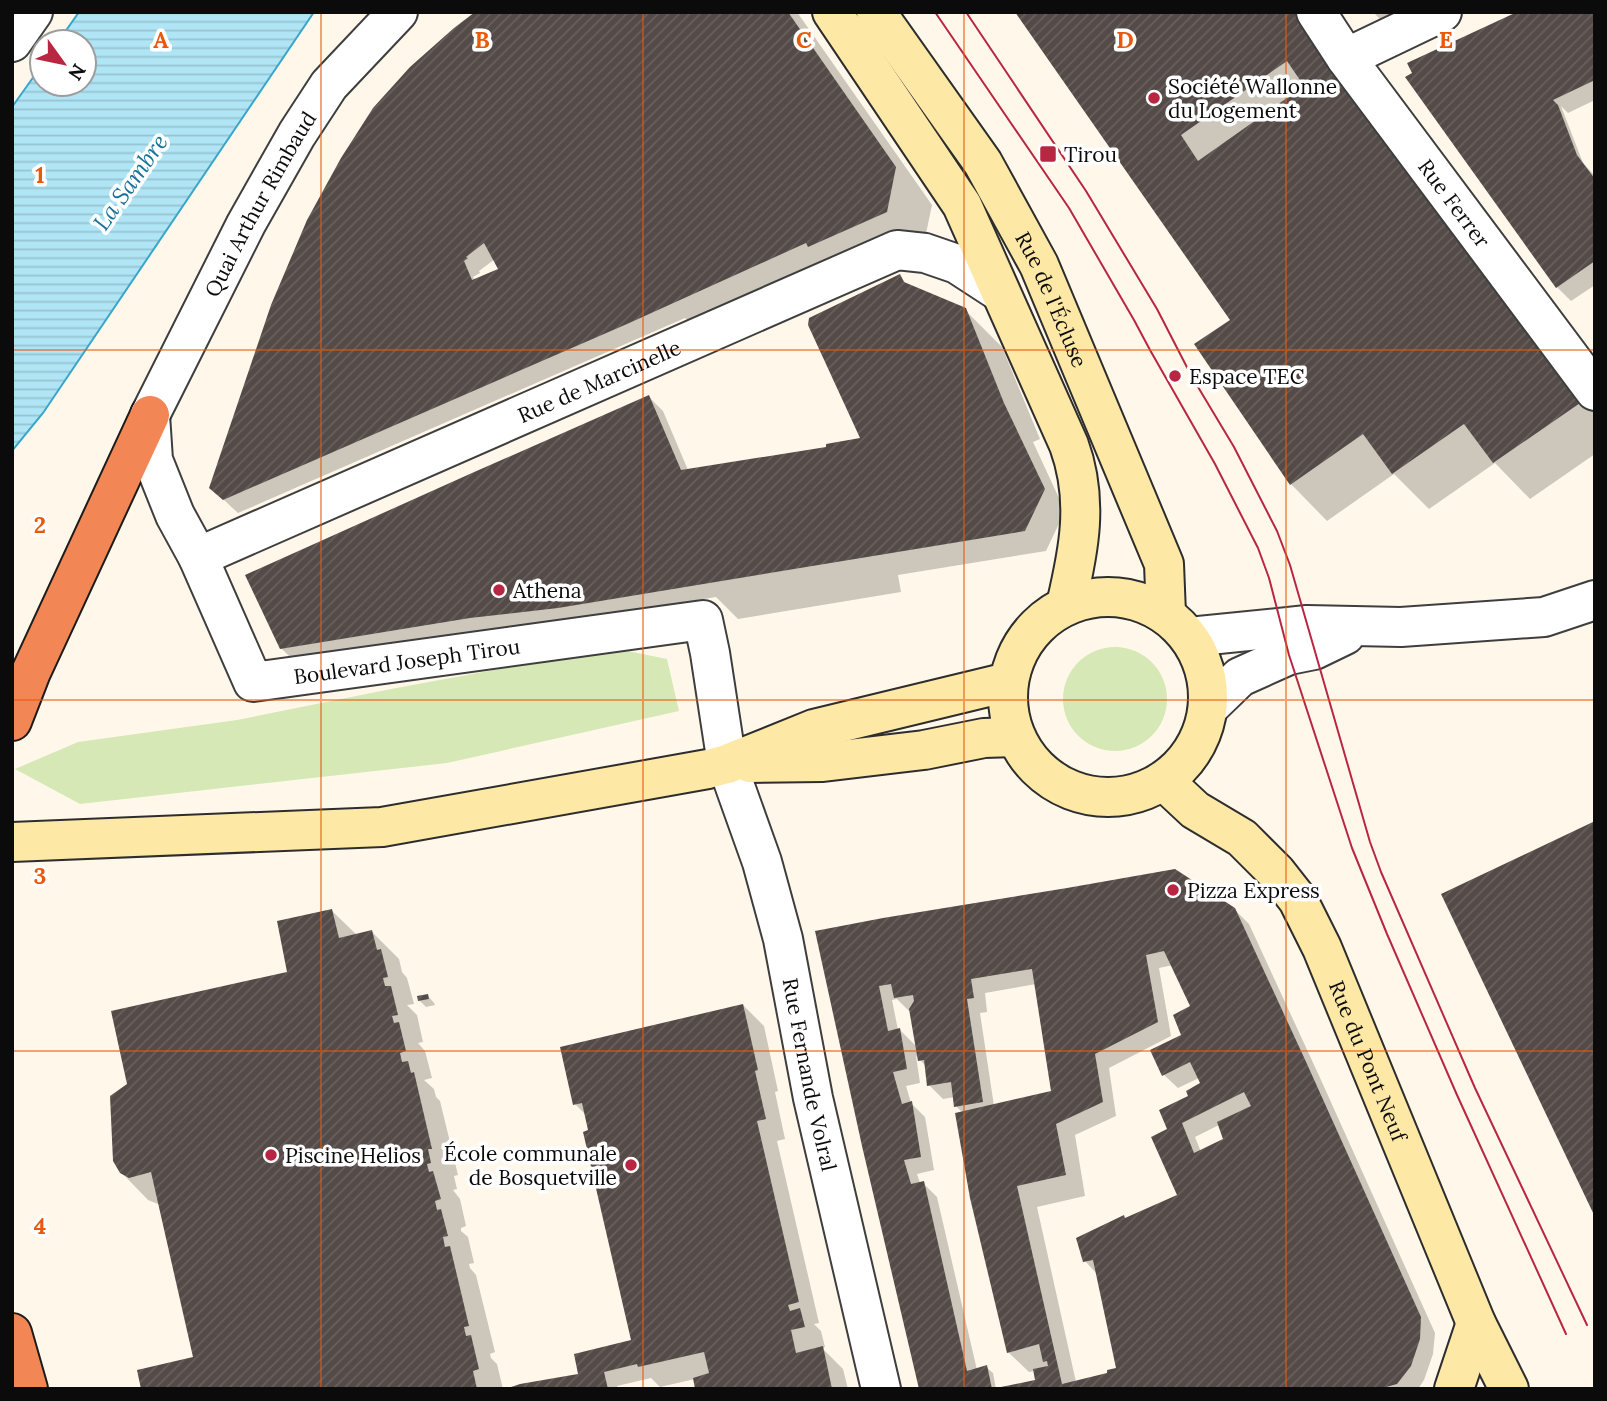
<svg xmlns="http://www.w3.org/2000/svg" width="1607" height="1401" font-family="Lora,serif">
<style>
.grass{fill:#d6e8b5}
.water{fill:url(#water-rules);stroke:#38a5cb;stroke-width:2}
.shadow{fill:#0003;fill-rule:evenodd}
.building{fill:url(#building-hatch);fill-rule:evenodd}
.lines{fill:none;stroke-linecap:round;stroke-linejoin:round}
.minor-casing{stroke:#3e3e3e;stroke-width:42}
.tertiary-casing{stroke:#3e3e3e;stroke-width:42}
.secondary-casing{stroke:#2d2d2d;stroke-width:42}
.motorway-casing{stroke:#1c1c1c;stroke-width:42}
.minor{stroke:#fff;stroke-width:38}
.tertiary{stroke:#fff;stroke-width:38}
.secondary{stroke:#fee8a6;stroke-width:38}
.motorway{stroke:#f28655;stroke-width:38}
.tram{stroke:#b82642;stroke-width:2}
.grid{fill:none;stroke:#e8590c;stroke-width:2;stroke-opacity:0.55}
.poi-dot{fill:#b82642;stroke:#fff;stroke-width:2.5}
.labels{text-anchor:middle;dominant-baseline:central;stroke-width:7;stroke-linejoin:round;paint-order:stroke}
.poi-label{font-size:21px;fill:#0b0b0b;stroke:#fff;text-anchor:start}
.street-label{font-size:21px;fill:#0b0b0b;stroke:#fff}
.water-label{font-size:23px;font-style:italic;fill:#18739a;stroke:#fff}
.grid-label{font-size:23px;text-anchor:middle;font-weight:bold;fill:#e8590c;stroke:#fff;stroke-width:7;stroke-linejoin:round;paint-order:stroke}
</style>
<defs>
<pattern id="water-rules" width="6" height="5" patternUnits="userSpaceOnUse" patternTransform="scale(1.75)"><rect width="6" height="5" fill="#b0e5f5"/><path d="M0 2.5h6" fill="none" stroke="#96c3d1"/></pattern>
<pattern id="building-hatch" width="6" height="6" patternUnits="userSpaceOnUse" patternTransform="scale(1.75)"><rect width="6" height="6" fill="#544b48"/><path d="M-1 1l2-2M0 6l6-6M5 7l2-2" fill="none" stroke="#68605e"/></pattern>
</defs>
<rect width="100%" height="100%" fill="#fff8ea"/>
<!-- grass -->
<path class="grass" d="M1063 699a52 52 0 1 1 104 0a52 52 0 1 1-104 0Z
M613,648L667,659L679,711L447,763L80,804L15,769L78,742L237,720L391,689Z"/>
<!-- water -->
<path class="water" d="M79,12H314L43,413L12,451V107L42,65V84H84V42H58Z"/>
<!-- shadow -->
<path class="shadow" d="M479,12H797L932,205L923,248L707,340L685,318L238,513L211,488ZM495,259L502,276L475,281L473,277L480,273L479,271Z
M1323,12L1595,404V454L1530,499L1495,463L1429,509L1394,474L1327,521L1291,484L1233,320L1128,171Z
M1373,12H1421L1388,27Z
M1595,12V100L1568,113L1561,106L1583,163L1595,176V285L1571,301L1557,287L1408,77Z
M900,276L908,286L965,310L1002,347L1040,439L1033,442L1065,511L1046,551L898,575L901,592L738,619L716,597L573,621L318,685L281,648L649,397L663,411L688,470L828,449L862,439Z
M1234,909L1249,924L1321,1080L1435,1333L1433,1354L1424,1380L1418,1389H1002L1038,1386L1035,1371L1029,1372L1008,1352L963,1113L956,1106L955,1097L943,1099L929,1085L927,1067L916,1056L920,1083L906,1086L911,1103L925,1117L934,1170L917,1174L920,1183H923L937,1197L977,1370L986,1367L993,1373L996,1389H921L817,933ZM1173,965L1192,1006L1183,1036L1164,1075L1178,1088L1199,1078L1202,1084L1190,1097L1170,1130L1179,1196L1126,1219L1085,1261L1097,1274L1119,1370L1076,1382L1037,1207L1085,1196L1075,1135L1116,1116L1109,1068L1171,1036L1159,968ZM1036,984L1054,1096L994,1106L980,1013L987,1012L985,993ZM897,999L909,1011H911L918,1048L900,1030H898L892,1000ZM1219,1125L1226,1140L1201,1152L1195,1137Z
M332,911L357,935L372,932L399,959L402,972L407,978L414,1004L407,1005L417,1015L423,1042L418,1043L425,1051L432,1078L424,1080L434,1089L436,1097L440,1101L458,1175L454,1176L457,1189L453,1190L460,1199L466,1226L461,1228V1231L468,1237L474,1263L469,1264L470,1268L476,1275L495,1352L490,1354L491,1358L497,1364L503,1389H143L195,1359L160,1203L158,1204L148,1200L121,1172L289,973Z
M428,996L434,1003L435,1005L426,1007L419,1000Z
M743,1005L764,1026L778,1091L775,1092L785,1139L777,1141L819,1323L814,1324L821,1331L825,1347L822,1348L843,1369L848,1389H697L695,1379L660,1387L651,1378L617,1386L618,1389H508L578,1376L635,1346L586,1115L575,1104Z"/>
<!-- building -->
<path class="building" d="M475,12H788L896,167L887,212L808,247L806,243L627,324L223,500L209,488L271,305L307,220L341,158L373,108L410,67L454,28ZM484,243L498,269L472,280L464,261L468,258L466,257Z
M1015,12H1314L1583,401L1493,463L1464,424L1392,474L1363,434L1290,485L1194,344L1230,320ZM1287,61L1304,86L1198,161L1181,135Z
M1517,12H1595V80L1553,100L1558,105L1577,155L1595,179V261L1556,288L1405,77L1412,73L1407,63Z
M900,274L904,282L966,308L1004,403L1045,489L1025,531L558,608L470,618L280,649L245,575L472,473L649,395L681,470L826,447V444L860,438L808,325L809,318Z
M1595,821V1217L1441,894Z
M1175,869L1235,908L1307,1064L1421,1317L1420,1339L1411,1366L1397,1384L1379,1389H1001V1387L1035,1380L1033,1369L1048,1366L1047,1361L1043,1362L1039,1344L1007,1353L970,1198L955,1113L1051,1091L1032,969L971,979L974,998L967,999L983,1102L954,1107L951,1082L927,1086L924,1060L918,1061L909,1009L914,1001L913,995L894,998L891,984L879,986L888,1031L900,1028L907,1069L893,1072L902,1104L912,1101L921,1157L904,1160L911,1184L924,1181L967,1371L987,1365L992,1389H919L862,1146L815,931L883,918L1067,888ZM1164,951L1190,1006L1173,1015L1181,1035L1150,1050L1162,1076L1190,1062L1200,1083L1186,1091L1188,1096L1159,1110L1167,1129L1151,1137L1177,1195L1125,1218L1124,1215L1076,1238L1083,1262L1093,1260L1116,1368L1107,1370V1373L1062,1384L1017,1186L1066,1175L1056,1124L1103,1102L1095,1054L1158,1022L1146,955ZM1244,1092L1251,1106L1217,1122L1223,1139L1194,1153L1182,1123Z
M332,909L339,938L372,930L377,950L381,949L388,977L383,978L385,986H391L398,1015L392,1016L394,1023L399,1022L406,1051L400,1053L402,1062L408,1061L411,1073L414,1072L432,1149H428L431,1163L427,1164L429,1172L433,1171L441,1199L435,1201L437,1210L441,1209L448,1236L443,1237L445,1247L450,1246L469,1326L464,1327L466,1336L471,1335L479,1369L473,1371L477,1389H141L137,1370L193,1357L151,1172L129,1178L120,1173L113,1161L110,1096L127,1084L111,1011L287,972L277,921Z
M428,994L429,999L418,1001L417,996Z
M743,1004L758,1070L755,1071L766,1119L757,1121L799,1302L788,1305L790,1311L800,1308L805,1327L791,1330L796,1353L823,1346L832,1389H695L693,1378L709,1373L704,1352L638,1367L637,1364L604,1372L608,1389H505L520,1384L578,1374L574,1354L631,1340L583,1132L588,1130L582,1103L573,1105L560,1047Z"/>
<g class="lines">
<defs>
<g id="minor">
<path id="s1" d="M1316,12L1346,58L1595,391"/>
<path d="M12,42L33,12"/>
<path d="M1346,58L1442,12"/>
<path id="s2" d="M150,415L153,460L175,515L198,557L253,682L703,620L710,653L727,764L762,862L783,939L813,1098L881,1389"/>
<path id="s3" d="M198,557L897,250L925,253L957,264L1000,292"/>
<path d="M1189,637L1307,625L1401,627L1544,617L1595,600"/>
<path d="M1210,706L1240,677L1289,655L1314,650L1345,635"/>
</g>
<g id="tertiary">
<path id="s4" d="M150,415L246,224L297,134L329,85L398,12"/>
</g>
<g id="secondary">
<path d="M832,12L962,205L1069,445C1089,500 1079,550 1066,605"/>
<path id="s5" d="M876,12L983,163L1039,265L1164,564L1166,614"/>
<circle cx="1108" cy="697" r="100"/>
<path d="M750,763L823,762L924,750L984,738L1015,737"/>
<path id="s6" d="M1165,782L1195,810L1242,838L1276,872L1298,900L1322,948L1476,1323L1509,1389"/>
<path d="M12,842L382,827L708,769L727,764L814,729L1008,682"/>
<path d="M1454,1389L1476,1323"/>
</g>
<path id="motorway" d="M12,721L31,672L150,415
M12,1333L28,1389"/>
</defs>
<!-- minor casing -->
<use href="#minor" class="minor-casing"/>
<!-- tertiary casing -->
<use href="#tertiary" class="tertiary-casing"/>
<!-- secondary casing -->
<use href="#secondary" class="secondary-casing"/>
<!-- motorway casing -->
<use href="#motorway" class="motorway-casing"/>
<!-- minor -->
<use href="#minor" class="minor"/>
<!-- tertiary -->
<use href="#tertiary" class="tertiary"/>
<!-- secondary -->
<use href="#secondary" class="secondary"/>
<!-- motorway -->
<use href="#motorway" class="motorway"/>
<!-- tram -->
<path class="tram" d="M935,12L1069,208L1134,320L1150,350L1215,464L1258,548L1269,578L1289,655L1352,848L1387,934L1457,1095L1566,1334
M966,12L1086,191L1157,309L1192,377L1234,447L1277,531L1290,565L1370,842L1381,872L1475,1088L1587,1325"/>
</g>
<!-- grid -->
<path class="grid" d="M321,12V1389M643,12V1389M964,12V1389M1286,12V1389M12,350H1595M12,700H1595M12,1051H1595"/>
<!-- markers -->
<g class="poi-dot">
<circle cx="1154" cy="98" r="7"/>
<rect x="1039" y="145" width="18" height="18" rx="3.5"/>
<circle cx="1175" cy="376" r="7"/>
<circle cx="499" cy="590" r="7"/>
<circle cx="1173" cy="890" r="7"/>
<circle cx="271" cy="1155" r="7"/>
<circle cx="631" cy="1165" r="7"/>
</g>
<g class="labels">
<!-- poi labels -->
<g class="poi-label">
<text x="1168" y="86">Société Wallonne<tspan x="1168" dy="24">du Logement</tspan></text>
<text x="1064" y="154">Tirou</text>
<text x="1189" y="376">Espace TEC</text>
<text x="513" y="590">Athena</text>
<text x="1187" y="890">Pizza Express</text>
<text x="617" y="1153" text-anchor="end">École communale<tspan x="617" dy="24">de Bosquetville</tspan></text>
<text x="285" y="1155">Piscine Helios</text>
</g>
<!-- street labels -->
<g class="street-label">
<text stroke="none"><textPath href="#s1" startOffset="236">Rue Ferrer</textPath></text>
<text stroke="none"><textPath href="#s4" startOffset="238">Quai Arthur Rimbaud</textPath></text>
<text stroke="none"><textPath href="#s5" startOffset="338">Rue de l'Écluse</textPath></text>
<text stroke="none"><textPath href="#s3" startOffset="438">Rue de Marcinelle</textPath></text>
<text stroke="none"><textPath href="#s2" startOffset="444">Boulevard Joseph Tirou</textPath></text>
<text stroke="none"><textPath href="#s6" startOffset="355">Rue du Pont Neuf</textPath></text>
<text stroke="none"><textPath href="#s2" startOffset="1211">Rue Fernande Volral</textPath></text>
</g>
<!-- water labels -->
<g class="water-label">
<text transform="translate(130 182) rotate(-55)">La Sambre</text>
</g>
</g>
<g class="grid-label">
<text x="161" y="48">A</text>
<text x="482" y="48">B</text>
<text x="804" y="48">C</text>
<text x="1125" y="48">D</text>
<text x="1446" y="48">E</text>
<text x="40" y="183">1</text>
<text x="40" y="533">2</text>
<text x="40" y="884">3</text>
<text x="40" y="1234">4</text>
</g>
<!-- border -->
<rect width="1607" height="1401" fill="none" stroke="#0b0b0b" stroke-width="28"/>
<!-- north arrow -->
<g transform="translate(63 63) rotate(123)"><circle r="33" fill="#ffffff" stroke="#9d9d9d" stroke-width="2"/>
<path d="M0-5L12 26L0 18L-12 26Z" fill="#b82642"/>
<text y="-10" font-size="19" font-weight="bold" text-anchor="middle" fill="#0b0b0b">N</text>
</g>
</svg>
